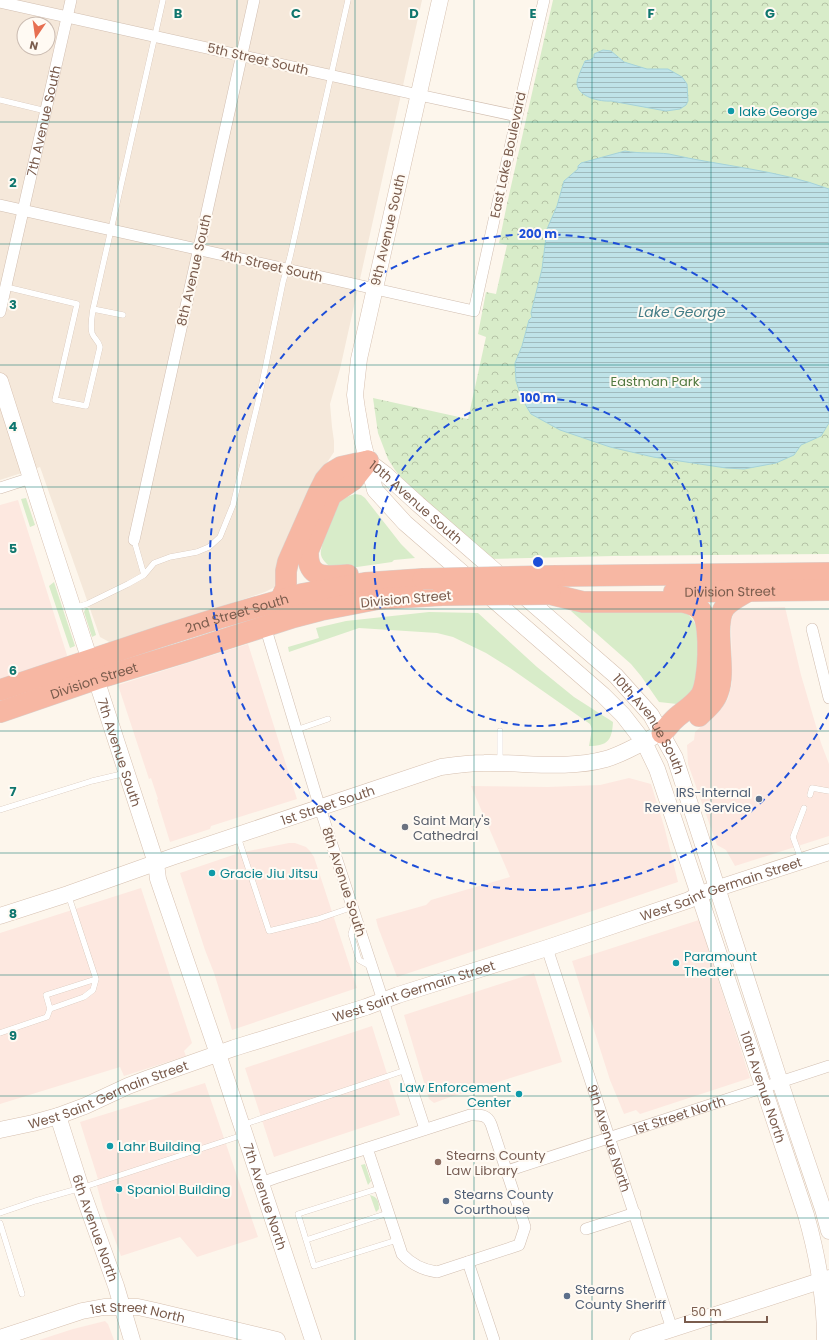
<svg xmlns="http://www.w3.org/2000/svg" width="829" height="1340" font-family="Poppins,sans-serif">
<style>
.residential{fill:#f5e8da;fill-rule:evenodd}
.commercial{fill:#fde8e0}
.green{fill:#d8ecc9}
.park{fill:url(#park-crowns)}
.water{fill:url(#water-rules);stroke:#a5d3da}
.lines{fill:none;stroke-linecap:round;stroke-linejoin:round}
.lane-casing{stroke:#d1beb0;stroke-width:6}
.street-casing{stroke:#d1beb0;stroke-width:12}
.secondary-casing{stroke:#d6c0b0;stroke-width:17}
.highway-casing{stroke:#dad1cd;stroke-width:22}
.lane{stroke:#fff;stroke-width:5.5}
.street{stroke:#fff;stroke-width:11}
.secondary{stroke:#fff;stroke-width:16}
.highway{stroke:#f7b7a3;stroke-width:21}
.highway-bridge-casing{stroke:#dad1cd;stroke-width:22;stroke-linecap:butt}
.highway-bridge{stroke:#f7b7a3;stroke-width:21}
.grid{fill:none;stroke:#0f766e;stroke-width:1;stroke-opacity:0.55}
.ring{fill:none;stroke:#1d4ed8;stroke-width:2;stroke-dasharray:7 5}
.culture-dot{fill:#0f9aa8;stroke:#fffaf3;stroke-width:1.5}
.service-dot{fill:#5c6f8a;stroke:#fffaf3;stroke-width:1.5}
.worship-dot{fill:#6b7280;stroke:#fffaf3;stroke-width:1.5}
.education-dot{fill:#8d6e63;stroke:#fffaf3;stroke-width:1.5}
.labels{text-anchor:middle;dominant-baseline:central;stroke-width:4;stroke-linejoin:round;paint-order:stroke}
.street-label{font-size:13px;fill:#7a5c4d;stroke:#fffaf3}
.culture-label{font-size:13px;fill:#0d838f;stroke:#fffaf3;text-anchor:start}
.park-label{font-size:13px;fill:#537a41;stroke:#fffaf3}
.service-label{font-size:13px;fill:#4e5e75;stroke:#fffaf3;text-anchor:start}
.worship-label{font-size:13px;fill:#5b616d;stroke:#fffaf3;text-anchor:start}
.education-label{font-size:13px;fill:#785e54;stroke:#fffaf3;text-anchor:start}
.water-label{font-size:14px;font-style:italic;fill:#437c86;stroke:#fffaf3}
.grid-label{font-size:13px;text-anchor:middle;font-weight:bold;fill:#0f766e;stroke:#fffaf3;stroke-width:4;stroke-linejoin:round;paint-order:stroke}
.centre{fill:#1d4ed8;stroke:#fffaf3;stroke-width:2}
.ring-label{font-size:12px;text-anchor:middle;font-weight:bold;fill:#1d4ed8;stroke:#fffaf3;stroke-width:4;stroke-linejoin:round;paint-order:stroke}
</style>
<defs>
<pattern id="park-crowns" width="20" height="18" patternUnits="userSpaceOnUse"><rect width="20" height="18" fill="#d8ecc9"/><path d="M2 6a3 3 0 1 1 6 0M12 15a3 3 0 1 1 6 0" fill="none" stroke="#b4c2a5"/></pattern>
<pattern id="water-rules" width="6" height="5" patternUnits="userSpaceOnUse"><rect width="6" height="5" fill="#bfe3e8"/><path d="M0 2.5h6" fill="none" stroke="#a0bbbe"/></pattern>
</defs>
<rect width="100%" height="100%" fill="#fdf6ec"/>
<!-- residential -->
<path class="residential" d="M0,0H422L340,369L330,404L332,427L334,441V452L314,482L277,586L265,592L113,644L100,637L40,467L0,480ZM24,24H48V48H24Z"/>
<!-- commercial -->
<path class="commercial" d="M18,500L67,655L65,659L0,680V505Z
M785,607L801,675L821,743L829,764V836L735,866L726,850L717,845L688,764L687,745L694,740L695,732L720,709L728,699L732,683L731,621L734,613L741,608Z
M248,644L297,799L211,826L210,829L170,842L157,800L158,799L151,778L149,779L118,685Z
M629,778L651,784L664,826L678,882L397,977L378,927L376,919L426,905L431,900L510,877L471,786L548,787L600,785Z
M289,843H295L306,847L310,851L314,857L357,988L232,1030L214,973L205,950L180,873L239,853Z
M141,888L192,1043L184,1051L186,1056L124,1076L120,1067L0,1104V933Z
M699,920L750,1078L640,1114L636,1110L624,1114L610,1080L572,961Z
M534,973L562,1062L453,1096L434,1103L429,1099L404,1015Z
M372,1026L400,1115L274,1157L245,1068Z
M205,1083L258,1237L197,1257L180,1237L121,1256L103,1208L97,1186L98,1179L80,1122Z
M105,1321L108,1324L114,1340H39L73,1329Z"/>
<!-- green -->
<path class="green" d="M355,494L361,495L365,498L401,544L415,558L394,560L392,562L336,570C331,568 322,561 321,555C319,549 334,507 339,502C343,498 349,496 355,494Z
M26,498L35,525L30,527L21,499Z
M54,582L75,646L70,648L49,586Z
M86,608H88L96,635L92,637L84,612Z
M681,609C687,613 692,617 695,624C700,635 699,679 693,689C689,695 682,700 677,704L659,702L641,676L631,664L571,611Z
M429,612L478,613L537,667L574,697L613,722C612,740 608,746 589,746L592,729L590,724L510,668L486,653L453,637L437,633L359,628L289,652L288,647L319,638L316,628L346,621Z
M365,1164L370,1179L371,1181L368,1185L361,1165Z
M370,1195C378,1197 379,1202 379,1209L376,1212Z"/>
<!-- park -->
<path class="park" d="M553,0H829V554L614,556L488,559L405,482L395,470L388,459L378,433L373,398L468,419L486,337L478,334L486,292L496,294L507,245L499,243L507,204Z"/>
<!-- water -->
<path class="water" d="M603,50L611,51L624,62L647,69H668L682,77L687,84L688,101L686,105L680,109L666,111L611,101C601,102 577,97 577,83C577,78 583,66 585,61L590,60L594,57V54Z
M625,151C640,154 654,152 669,154C721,166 779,170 829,189V423L821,436L801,445L794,455L776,463L744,469L726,468L653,457L610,447L560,430L531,414L522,399L516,381L515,363L522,346L529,320L532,317L531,313L542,269L547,229L557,206L564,181L578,169V166L581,163Z"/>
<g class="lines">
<defs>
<path id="lane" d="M0,100L46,111
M6,287L77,304L55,400L86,406L100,347C99,341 94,339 92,333C90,326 92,316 93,309L163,0
M93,309L123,315
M134,540L144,575
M74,608L87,604L128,584L144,575L154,563L170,557L197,552L209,547L220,537L233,505L259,398L283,282L290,257L348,0
M296,730L328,719
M500,731V761
M810,795L812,788L829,791
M0,810L92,781L126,773
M238,837L269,931L318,919L353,907
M801,859L793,837L804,808
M355,921L351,934L359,960L370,966
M50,1009L84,997L93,990L96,979L68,894
M0,1033L47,1017L50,1009L46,995L96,979
M242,1125L406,1070
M380,1188L298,1214L314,1266L397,1240
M0,1213L35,1201L81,1188L243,1135
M0,1223L22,1294
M306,1240L388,1213"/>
<g id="street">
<path d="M0,2L419,95L517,116"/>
<path d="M0,205L474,311L517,116L544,0"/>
<path id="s1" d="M0,312L71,0"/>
<path d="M0,488L31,478"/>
<path d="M134,540L254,0"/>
<path d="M265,626L320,808L425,1129"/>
<path d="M812,629L829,698"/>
<path id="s2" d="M547,948L672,1329"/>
<path id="s3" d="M507,1171L829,1066"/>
<path d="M261,1183L275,1178L470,1115C480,1115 487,1114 491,1124L525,1227L519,1245L437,1272C423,1270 411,1264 402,1254L367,1148"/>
<path d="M586,1229L617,1219L635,1213"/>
<path d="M468,1262L494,1340"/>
</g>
<g id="secondary">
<path id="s4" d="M440,0L359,359L355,395L357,409L363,443L375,490L405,523L603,695L623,715L644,742L657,769L806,1215C818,1257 825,1296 825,1340"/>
<path id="s5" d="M0,381C51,542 103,703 156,863L158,879L218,1054L313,1340"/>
<path id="s6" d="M368,461L385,474L418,504L616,676L651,715L675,758L780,1082L823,1209L829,1231"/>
<path id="s7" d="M0,916L68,894L172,857L441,767C455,765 469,763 484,763C524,762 566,770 606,759C623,754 638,745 653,737"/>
<path id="s8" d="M58,1116L81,1188L116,1286L132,1340"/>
<path id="s9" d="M0,1130L33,1123L58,1116L85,1106L128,1086L149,1078L234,1048L366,1007L398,995L547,948L689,900L700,894L829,852"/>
<path id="s10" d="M0,1338L82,1311L104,1307H138L156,1311L277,1340"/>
<path d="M638,1340L829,1278"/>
</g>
<g id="highway">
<path d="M348,575C326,577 307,580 308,551L331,495L353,480L368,461"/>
<path d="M554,576L829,573"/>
<path id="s11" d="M674,592L829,590"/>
<path d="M550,594L583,602H683C691,604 699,606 703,614C711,627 709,682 701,695C695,704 685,710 677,717C671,722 667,728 662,733"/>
<path d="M280,601L286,588V571L288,562L318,494L325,480L331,473L341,467L368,461"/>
<path id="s12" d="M0,690L159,637L219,618L302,594L365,583L423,579"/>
<path id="s13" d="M0,712L96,679L185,652L294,617L321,610L378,599L442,595"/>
<path d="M699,716C706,709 715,702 718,692C727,670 712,624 725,607C731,600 740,596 748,591"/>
</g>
</defs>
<!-- lane casing -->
<use href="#lane" class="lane-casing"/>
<!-- street casing -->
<use href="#street" class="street-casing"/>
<!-- secondary casing -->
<use href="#secondary" class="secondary-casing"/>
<!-- highway casing -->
<use href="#highway" class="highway-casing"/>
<!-- lane -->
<use href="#lane" class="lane"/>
<!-- street -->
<use href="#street" class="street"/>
<!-- secondary -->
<use href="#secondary" class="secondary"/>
<!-- highway -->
<use href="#highway" class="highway"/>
<defs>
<path id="highway-bridge" d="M423,579L554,576
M442,595L550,594"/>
</defs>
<!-- highway-bridge casing -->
<use href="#highway-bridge" class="highway-bridge-casing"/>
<!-- highway-bridge -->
<use href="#highway-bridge" class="highway-bridge"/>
</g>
<!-- grid -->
<path class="grid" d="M118,0V1340M237,0V1340M355,0V1340M474,0V1340M592,0V1340M711,0V1340M0,122H829M0,244H829M0,365H829M0,487H829M0,609H829M0,731H829M0,853H829M0,975H829M0,1096H829M0,1218H829"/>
<!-- distance rings -->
<g class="ring">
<circle cx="538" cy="562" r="164"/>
<path d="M829 713A328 328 0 1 1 829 411"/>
</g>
<!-- markers -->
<g class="culture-dot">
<circle cx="731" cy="111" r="4"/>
<circle cx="212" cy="873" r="4"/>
<circle cx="676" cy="963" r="4"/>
<circle cx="519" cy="1094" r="4"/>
<circle cx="110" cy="1146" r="4"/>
<circle cx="119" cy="1189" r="4"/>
</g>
<g class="service-dot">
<circle cx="759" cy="799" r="4"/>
<circle cx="446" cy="1201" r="4"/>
<circle cx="567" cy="1296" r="4"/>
</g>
<circle class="worship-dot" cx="405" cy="827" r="4"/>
<circle class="education-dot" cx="438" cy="1162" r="4"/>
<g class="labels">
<!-- street labels -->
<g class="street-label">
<text transform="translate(258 59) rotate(13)">5th Street South</text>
<text stroke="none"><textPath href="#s1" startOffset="196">7th Avenue South</textPath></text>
<text transform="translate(508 155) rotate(-78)">East Lake Boulevard</text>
<text transform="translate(388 230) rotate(-77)">9th Avenue South</text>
<text transform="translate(272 266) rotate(13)">4th Street South</text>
<text transform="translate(194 270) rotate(-77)">8th Avenue South</text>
<text stroke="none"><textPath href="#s6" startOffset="63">10th Avenue South</textPath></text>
<text stroke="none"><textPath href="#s11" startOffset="56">Division Street</textPath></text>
<text transform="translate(406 599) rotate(-5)">Division Street</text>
<text stroke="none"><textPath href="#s12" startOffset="249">2nd Street South</textPath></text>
<text stroke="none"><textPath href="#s13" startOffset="99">Division Street</textPath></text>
<text stroke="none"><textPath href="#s6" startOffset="387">10th Avenue South</textPath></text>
<text stroke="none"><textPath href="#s5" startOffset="390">7th Avenue South</textPath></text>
<text stroke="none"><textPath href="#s7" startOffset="346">1st Street South</textPath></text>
<text transform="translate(344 882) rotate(72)">8th Avenue South</text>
<text stroke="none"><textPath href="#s9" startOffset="761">West Saint Germain Street</textPath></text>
<text stroke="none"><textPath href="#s9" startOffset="437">West Saint Germain Street</textPath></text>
<text stroke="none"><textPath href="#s4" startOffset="1236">10th Avenue North</textPath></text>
<text stroke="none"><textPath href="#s9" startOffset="114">West Saint Germain Street</textPath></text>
<text stroke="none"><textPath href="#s3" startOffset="181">1st Street North</textPath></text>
<text stroke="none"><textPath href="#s2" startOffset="200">9th Avenue North</textPath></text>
<text stroke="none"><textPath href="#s5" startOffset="858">7th Avenue North</textPath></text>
<text stroke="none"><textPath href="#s8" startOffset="118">6th Avenue North</textPath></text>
<text stroke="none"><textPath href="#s10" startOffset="143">1st Street North</textPath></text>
</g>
<!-- culture labels -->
<g class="culture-label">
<text x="739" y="111">lake George</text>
<text x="220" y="873">Gracie Jiu Jitsu</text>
<text x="684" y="956">Paramount<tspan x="684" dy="15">Theater</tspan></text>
<text x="511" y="1087" text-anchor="end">Law Enforcement<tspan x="511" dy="15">Center</tspan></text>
<text x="118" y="1146">Lahr Building</text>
<text x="127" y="1189">Spaniol Building</text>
</g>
<!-- park labels -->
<g class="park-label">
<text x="655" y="381">Eastman Park</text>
</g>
<!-- service labels -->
<g class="service-label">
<text x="751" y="792" text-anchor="end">IRS-Internal<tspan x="751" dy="15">Revenue Service</tspan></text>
<text x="454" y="1194">Stearns County<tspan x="454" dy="15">Courthouse</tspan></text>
<text x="575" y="1289">Stearns<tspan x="575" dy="15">County Sheriff</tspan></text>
</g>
<!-- worship labels -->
<g class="worship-label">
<text x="413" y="820">Saint Mary's<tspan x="413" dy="15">Cathedral</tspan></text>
</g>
<!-- education labels -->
<g class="education-label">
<text x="446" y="1155">Stearns County<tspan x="446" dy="15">Law Library</tspan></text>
</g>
<!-- water labels -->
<g class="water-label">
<text x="682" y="312">Lake George</text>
</g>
</g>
<g class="grid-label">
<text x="178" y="18">B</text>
<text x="296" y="18">C</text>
<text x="414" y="18">D</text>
<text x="533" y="18">E</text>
<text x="651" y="18">F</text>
<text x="770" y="18">G</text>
<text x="13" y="187">2</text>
<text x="13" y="309">3</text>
<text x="13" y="431">4</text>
<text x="13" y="553">5</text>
<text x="13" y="675">6</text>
<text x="13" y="796">7</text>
<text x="13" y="918">8</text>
<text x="13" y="1040">9</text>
</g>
<circle cx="538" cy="562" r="6" class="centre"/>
<g class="ring-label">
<text x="538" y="238">200 m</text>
<text x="538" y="402">100 m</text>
</g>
<!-- north arrow -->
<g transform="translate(36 36) rotate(193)"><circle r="19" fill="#fffaf3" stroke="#cabbb1"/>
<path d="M0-3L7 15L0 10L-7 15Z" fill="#e76f51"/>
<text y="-6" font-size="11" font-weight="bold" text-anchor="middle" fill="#7a5c4d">N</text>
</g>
<!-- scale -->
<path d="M685 1316v6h82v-6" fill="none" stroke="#7a5c4d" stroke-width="2"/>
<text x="691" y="1316" font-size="12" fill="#7a5c4d" stroke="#fffaf3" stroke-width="3" paint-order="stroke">50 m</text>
</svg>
